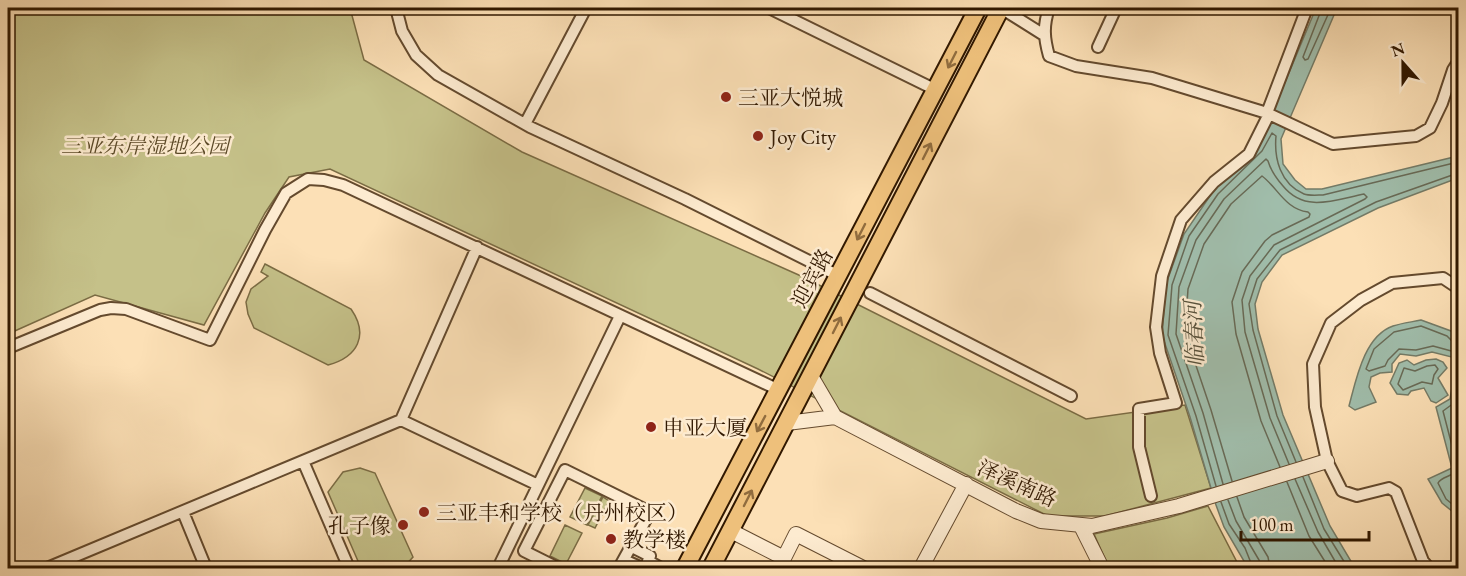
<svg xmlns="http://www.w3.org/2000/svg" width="1466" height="576" font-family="'EB Garamond','Noto Serif SC',serif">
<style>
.green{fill:#c5c189;stroke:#7b6c44;stroke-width:1.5}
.water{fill:#a0bdab;stroke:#747b67;stroke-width:1.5}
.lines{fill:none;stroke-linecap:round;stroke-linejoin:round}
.shore{stroke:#686a56;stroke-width:1.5}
.minor-casing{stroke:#644a2e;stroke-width:14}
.tertiary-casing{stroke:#644a2e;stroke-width:16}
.trunk-casing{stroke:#311800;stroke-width:20}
.minor{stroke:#fdebd0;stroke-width:10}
.tertiary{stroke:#fdebd0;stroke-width:14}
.trunk{stroke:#eec07b;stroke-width:16}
.oneway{stroke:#906c3e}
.poi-dot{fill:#8f2418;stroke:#fdebd0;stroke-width:2}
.labels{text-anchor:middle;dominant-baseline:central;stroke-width:5;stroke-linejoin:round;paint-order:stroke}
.poi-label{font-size:21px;fill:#311800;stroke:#fdebd0;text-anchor:start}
.park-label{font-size:21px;font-style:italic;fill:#5d4b29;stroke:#fdebd0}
.street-label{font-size:21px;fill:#311800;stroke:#fdebd0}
.water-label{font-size:22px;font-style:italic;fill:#58523c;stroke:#fdebd0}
</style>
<rect width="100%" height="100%" fill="#fce0b6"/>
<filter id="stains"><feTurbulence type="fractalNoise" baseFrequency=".00333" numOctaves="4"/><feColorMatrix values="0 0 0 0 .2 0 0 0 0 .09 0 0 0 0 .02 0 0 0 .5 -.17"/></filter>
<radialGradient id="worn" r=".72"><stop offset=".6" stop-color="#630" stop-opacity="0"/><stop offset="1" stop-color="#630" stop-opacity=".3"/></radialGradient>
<!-- green -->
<path class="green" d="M8,8H350L364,60L522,152L801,276L1086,419L1185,405L1211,488L1105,516H1048L758,369L330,169L289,177L265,213L204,325L95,295L8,334Z
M265,264L351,309C369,335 358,357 328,365L254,328L248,314L246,302L251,289L268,276L261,272Z
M360,468L375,473L413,557L403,568H361L328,492L343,472Z
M585,488L602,496L587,525L570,517Z
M603,497L609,501L595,528L588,525Z
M1208,506L1240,568H1109L1094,534L1167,518Z
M565,525L582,533L566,564L550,556Z"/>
<!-- water -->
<path class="water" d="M1316,8H1337L1281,139L1283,164L1295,180L1306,189H1322L1458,156V178L1378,208L1282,255L1262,282L1255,304L1258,329L1283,415L1330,526L1355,568H1248L1224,527L1216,505L1190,417L1162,335L1166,284L1184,234L1214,190L1258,147Z
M1421,320L1451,331L1458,340V516L1442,503L1428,479L1452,468L1436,407L1450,399L1454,376L1452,357L1432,352L1416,356L1400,354L1392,364V372L1380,373L1371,377L1369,387L1376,402L1355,410L1349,406C1356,380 1364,336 1393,326C1402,323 1412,322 1421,320Z
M1436,359L1443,362L1447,368L1438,378L1448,395L1436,403L1431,401L1424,388L1411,391L1408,395L1397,394L1390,383L1399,363L1407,360L1414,365L1426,360Z"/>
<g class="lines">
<!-- shore -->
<path class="shore" d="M1322,8L1303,57L1305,60L1308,59L1331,8
M1458,343L1453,342L1447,336L1421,326L1394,332L1374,349L1366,369L1369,371L1385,366L1388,360L1399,349L1416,350L1433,346L1455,352L1458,361
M1435,365L1438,369L1434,375L1432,384L1422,382L1403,390L1398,384L1404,368L1415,371L1427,366Z
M1458,389L1454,403L1443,411L1458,469C1453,477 1442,476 1438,483L1446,499L1458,509
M1296,462L1277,416L1253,330L1249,304L1257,279L1280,250L1376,202L1458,173
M1303,477L1324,529L1348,568
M1295,479L1318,532L1339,568
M1232,481L1211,410L1185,333L1188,289L1204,244L1231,204L1262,176C1278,188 1285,209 1308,212L1310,214L1309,217L1272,235L1265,241L1242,272L1232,302L1236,334L1261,421L1280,467
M1287,482L1309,536L1329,568
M1223,484L1203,413L1176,334L1179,287L1196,240L1224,199L1266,159L1268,161C1271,171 1276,178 1283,186C1305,213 1334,200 1364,194L1367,197L1365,199L1274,245L1250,276L1242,300L1245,332L1270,418L1289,464
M1216,486L1196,416L1168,335L1172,285L1189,236L1218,194L1262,151L1272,133L1276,136C1274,158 1280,184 1304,194C1309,196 1318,195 1323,195L1458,162
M1237,497L1244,517L1268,557L1270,568
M1228,500L1236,521L1259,560L1261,568
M1221,502L1229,524L1245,548L1253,568"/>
<defs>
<path id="minor" d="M396,8L402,31L416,55L438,75L530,127L685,199L839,276
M769,8L936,90
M1001,8L1044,35
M1049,8C1043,26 1044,38 1049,56L1076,66L1152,78L1267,113
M1098,47L1116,8
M1269,114L1333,144L1416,136L1430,128L1442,103L1453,70L1458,62
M525,124L586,8
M870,293L1071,396
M8,348L100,310L111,308L126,309L210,340L265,230L286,193L308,179L324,180L343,185L779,390
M401,420L538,485
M303,461L349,568
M1151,496L1139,447V409L1176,403L1160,353L1156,327L1162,276L1181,220L1214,182L1249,154L1269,114L1267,113L1307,8
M183,512L206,568
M632,547L650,556L648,561L659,567
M624,560L642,568
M47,568L401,420L477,247
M498,568L620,316
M558,568L524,551L565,470L650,512L619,568
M1429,568L1423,561L1396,492L1389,488L1357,496L1342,491L1327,461L1315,407L1313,364L1331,323L1361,300L1392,283L1443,278L1458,288"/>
<path id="tertiary" d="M835,417L1016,511L1041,521L1092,526L1179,506L1327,461
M787,423L835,417L811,376
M1081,526L1102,568
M731,531L784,558L796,534L863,568
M921,568L966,484"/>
<path id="trunk" d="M685,568L978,8
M711,568L1001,8"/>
</defs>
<!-- minor casing -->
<use href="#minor" class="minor-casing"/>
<!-- tertiary casing -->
<use href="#tertiary" class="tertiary-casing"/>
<!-- trunk casing -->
<use href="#trunk" class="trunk-casing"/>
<!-- minor -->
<use href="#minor" class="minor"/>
<!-- tertiary -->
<use href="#tertiary" class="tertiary"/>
<!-- trunk -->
<use href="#trunk" class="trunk"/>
</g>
<!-- one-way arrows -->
<defs><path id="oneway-shaft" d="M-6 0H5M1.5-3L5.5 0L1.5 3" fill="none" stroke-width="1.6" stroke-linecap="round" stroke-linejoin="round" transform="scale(1.5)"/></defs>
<g class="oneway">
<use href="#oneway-shaft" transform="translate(952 60) rotate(117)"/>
<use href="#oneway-shaft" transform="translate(927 151) rotate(-63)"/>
<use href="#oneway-shaft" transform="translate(861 232) rotate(117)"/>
<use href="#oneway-shaft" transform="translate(837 325) rotate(-63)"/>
<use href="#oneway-shaft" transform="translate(761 424) rotate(118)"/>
<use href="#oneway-shaft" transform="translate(748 498) rotate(-63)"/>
</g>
<!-- markers -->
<g class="poi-dot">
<circle cx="726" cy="97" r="6"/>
<circle cx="758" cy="136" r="6"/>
<circle cx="651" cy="427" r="6"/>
<circle cx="424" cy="512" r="6"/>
<circle cx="403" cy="525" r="6"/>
<circle cx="611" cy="539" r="6"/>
</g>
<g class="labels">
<!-- poi labels -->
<g class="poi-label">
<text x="738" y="97">三亚大悦城</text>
<text x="770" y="136">Joy City</text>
<text x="663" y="427">申亚大厦</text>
<text x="436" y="512">三亚丰和学校（丹州校区）</text>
<text x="391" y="525" text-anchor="end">孔子像</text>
<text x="623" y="539">教学楼</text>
</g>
<!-- park labels -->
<g class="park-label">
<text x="145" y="145">三亚东岸湿地公园</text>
</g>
<!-- street labels -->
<g class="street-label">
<text transform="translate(812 278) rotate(-62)">迎宾路</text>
<text transform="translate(1017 483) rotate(24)">泽溪南路</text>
</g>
<!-- water labels -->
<g class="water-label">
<text transform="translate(1194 334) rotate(-93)">临春河</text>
</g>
</g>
<!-- margin -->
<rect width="1466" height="576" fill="none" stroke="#fce0b6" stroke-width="30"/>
<rect x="9" y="9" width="1448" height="558" fill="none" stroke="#311800" stroke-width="3"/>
<rect x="15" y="15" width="1436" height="546" fill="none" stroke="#311800" stroke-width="1.5"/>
<!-- north arrow -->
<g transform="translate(1403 63) rotate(339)" stroke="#fdebd0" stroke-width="4.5" paint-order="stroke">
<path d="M0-4.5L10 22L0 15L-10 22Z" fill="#311800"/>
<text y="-9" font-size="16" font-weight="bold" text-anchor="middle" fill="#311800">N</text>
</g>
<!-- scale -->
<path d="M1241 531v9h128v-9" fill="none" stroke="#311800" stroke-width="3"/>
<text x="1250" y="531" font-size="18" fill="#311800" stroke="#fdebd0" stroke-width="4.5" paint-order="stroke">100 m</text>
<rect width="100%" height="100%" filter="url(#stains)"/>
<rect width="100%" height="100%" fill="url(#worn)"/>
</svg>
